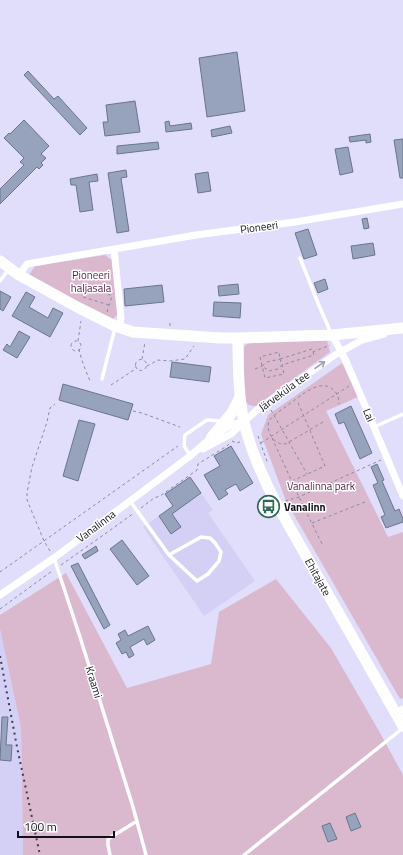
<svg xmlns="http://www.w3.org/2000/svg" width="403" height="855" font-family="'Titillium Web',sans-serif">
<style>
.built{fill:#d4d0f5}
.green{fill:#dab9ce}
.building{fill:#97a3bd;stroke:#6a758d}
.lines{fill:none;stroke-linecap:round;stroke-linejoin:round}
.path{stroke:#8b899f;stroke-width:1;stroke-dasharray:3 3;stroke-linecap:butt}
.lane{stroke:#fff;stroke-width:3.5}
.street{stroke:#fff;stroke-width:7}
.secondary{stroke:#fff;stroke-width:11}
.rail{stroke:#3e3d4b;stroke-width:2;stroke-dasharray:2 4;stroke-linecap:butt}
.oneway{stroke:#a09fa3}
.labels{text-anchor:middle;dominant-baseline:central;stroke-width:3;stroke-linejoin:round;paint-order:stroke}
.street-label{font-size:11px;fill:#11101a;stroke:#fff}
.park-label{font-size:11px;fill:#602550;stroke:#fff}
.poi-label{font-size:11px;font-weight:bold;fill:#11101a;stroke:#fff;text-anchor:start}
</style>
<rect width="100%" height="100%" fill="#e1defc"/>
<!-- built -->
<path class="built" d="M201,493L213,510L208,513L255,581L204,616L143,527L169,509L172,513Z
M0,629L21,728L23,855H0Z"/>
<!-- green -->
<path class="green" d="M105,255L112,260L118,314L111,321L29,275L35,266Z
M327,340L330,352L256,406C252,406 249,406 247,403C242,398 244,357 244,348L245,345L250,343Z
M342,363L358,397L326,411L388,537L403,532V698L400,699L286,501L261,434L268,415Z
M66,573L127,688L211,664L219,612L276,579L331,648L379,731L403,775V855H23L21,728L0,629V615Z"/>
<!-- building -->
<path class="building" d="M237,52L245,111L207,117L199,58Z
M28,71L54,99L58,96L87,128L80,135L24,75Z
M135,101L140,132L105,136L103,122H108L106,105Z
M24,120L49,146L41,154L46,158L41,163L43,165L39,169L37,167L0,204V189L24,165L20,162L24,158L4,138L9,133L10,134Z
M169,121L170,126L191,123L192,129L166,132L165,122Z
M230,126L232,133L212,137L211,130Z
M370,134L371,142L366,143V140L350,142L349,137Z
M403,139V178H400L394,140Z
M158,142L159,149L117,154V146Z
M348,147L353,172L340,175L335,149Z
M126,170L127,177L121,178L129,231L117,233L108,173Z
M208,172L211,191L198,193L195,174Z
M97,174L98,181L89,182L93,210L80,212L76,185H71L70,179Z
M367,218L369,228L364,229L362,219Z
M308,229L317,255L304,259L295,233Z
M373,243L375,255L353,259L351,246Z
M325,279L328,289L318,293L314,283Z
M238,284L239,294L219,296L218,286Z
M162,285L164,302L125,306L124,289Z
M0,291L11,297L3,311L0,309Z
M26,292L35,297L29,307L48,318L53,308L63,313L50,337L12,316Z
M214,302L241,303L240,318L213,316Z
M19,331L30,337L17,358L3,350L7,344L10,347Z
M172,362L211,367L209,382L170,377Z
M63,384L133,404L128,420L59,400Z
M351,406L372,453L360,459L344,422L339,424L335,414Z
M79,420L95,424L78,481L63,476Z
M231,446L253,483L240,491L236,484L225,490L228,494L219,500L204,475L220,466L214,456Z
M377,464L384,480L382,481L395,511L399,509L403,519V522L386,528L381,517L385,515L373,485L378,483L371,467Z
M190,477L201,493L172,514L181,527L171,534L159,516L173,506L165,494Z
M122,540L149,576L137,585L110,549Z
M96,546L98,551L85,559L82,555Z
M78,563L110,625L104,629L71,566Z
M148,626L155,640L147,645L144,639L130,647L134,655L129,658L126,652L122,654L116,643L121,640L118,634L125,630L128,636Z
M2,717H8L6,745H12L11,761L0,760Z
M355,813L361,827L351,831L346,817Z
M330,823L337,839L328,842L322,826Z"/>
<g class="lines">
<!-- path -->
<path class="path" d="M109,305L83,297L85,288L111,295
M107,312L112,296
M170,326V322
M71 346a5 5 0 1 1 10 0a5 5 0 1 1-10 0Z
M78,341L81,321
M79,349C81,360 86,371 90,381
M313,352L314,355L282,365L284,374L265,378L260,357L279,352L280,359L312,349L313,352L330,345
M142,359L145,342
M280,359L282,365L278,369L269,371L262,366L267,362Z
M135.5 365a5.5 5.5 0 1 1 11 0a5.5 5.5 0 1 1-11 0Z
M147,366L158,360L170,361L185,359L194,346
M255,369L262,366
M111,385L137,368
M271,410L307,474
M133,411L142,413L180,427
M323,422L289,442C287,443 286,444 284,444C274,445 265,430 269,421C273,415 282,410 288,405C298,398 318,379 331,388C337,392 339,397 339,404
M258,436L268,464
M272,438L299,497L323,546
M232,441L236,443L240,442
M261,443L349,386
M292,481L325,466L297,400
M285,501L299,497L381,460
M141,508L154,498L160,496L197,470L198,464L227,446L230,443
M312,523L365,502
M50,551L44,541L27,500V493L32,467L47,422L50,408L55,404
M61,565L95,541L134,513
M0,572L178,446
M0,609L52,571"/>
<!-- lane -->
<path class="lane" d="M300,258L320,308L331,333
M0,281L9,269
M102,379L115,328
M374,427L403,414
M190,455L184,446L185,435L207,420L221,421
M130,501L169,555L201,537L210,538L215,543L221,552L219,561L208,574L197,581L169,555
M54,558L80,637L133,807L146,855
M110,855L108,845V839L137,821
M244,855L403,728"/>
<!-- street -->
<path class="street" d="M114,249L121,318L119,328
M19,275L27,264L196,235L295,222L403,204
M332,335L345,359L355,382L403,496
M203,449L231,434L258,409L335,355L362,340L384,334
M0,595L54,558L190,456L211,438L232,424L244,422
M396,713L403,709"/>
<!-- secondary -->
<path class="secondary" d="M0,261L19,275L79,308L115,326L133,332L220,338H238L332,335L403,328
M238,338C238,360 238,383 241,405C245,438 261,474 276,503L403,726
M211,438L231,414L234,409L240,397"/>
<!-- rail -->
<path class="rail" d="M0,656L17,747L40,855"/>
</g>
<!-- one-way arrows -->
<defs><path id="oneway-shaft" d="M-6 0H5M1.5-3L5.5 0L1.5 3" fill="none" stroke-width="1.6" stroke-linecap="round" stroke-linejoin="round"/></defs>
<use class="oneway" href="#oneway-shaft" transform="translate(320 365) rotate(-35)"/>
<!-- icons -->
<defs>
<symbol id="bus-ring" viewBox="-11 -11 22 22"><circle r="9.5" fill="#fff" stroke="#2e6a55" stroke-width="1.5"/><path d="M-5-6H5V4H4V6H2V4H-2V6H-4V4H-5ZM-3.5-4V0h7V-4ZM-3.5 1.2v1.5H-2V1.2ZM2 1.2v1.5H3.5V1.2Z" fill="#2e6a55"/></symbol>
</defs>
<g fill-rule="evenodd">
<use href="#bus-ring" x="256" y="494" width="25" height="25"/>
</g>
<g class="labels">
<!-- street labels -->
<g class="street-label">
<text transform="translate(259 227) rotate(-8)">Pioneeri</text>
<text transform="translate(284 391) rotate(-36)">Järveküla tee</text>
<text transform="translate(369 415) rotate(67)">Lai</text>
<text transform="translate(96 526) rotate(-37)">Vanalinna</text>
<text transform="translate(318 577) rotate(61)">Ehitajate</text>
<text transform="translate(94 682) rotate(73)">Kraami</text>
</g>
<!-- park labels -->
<g class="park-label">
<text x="91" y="275">Pioneeri<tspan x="91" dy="13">haljasala</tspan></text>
<text x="321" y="486">Vanalinna park</text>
</g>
<!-- poi labels -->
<g class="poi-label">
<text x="284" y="507">Vanalinn</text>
</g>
</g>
<!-- scale -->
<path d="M18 831v6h96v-6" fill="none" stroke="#11101a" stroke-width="2"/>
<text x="24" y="831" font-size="12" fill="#11101a" stroke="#ffffff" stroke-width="3" paint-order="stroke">100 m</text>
</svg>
